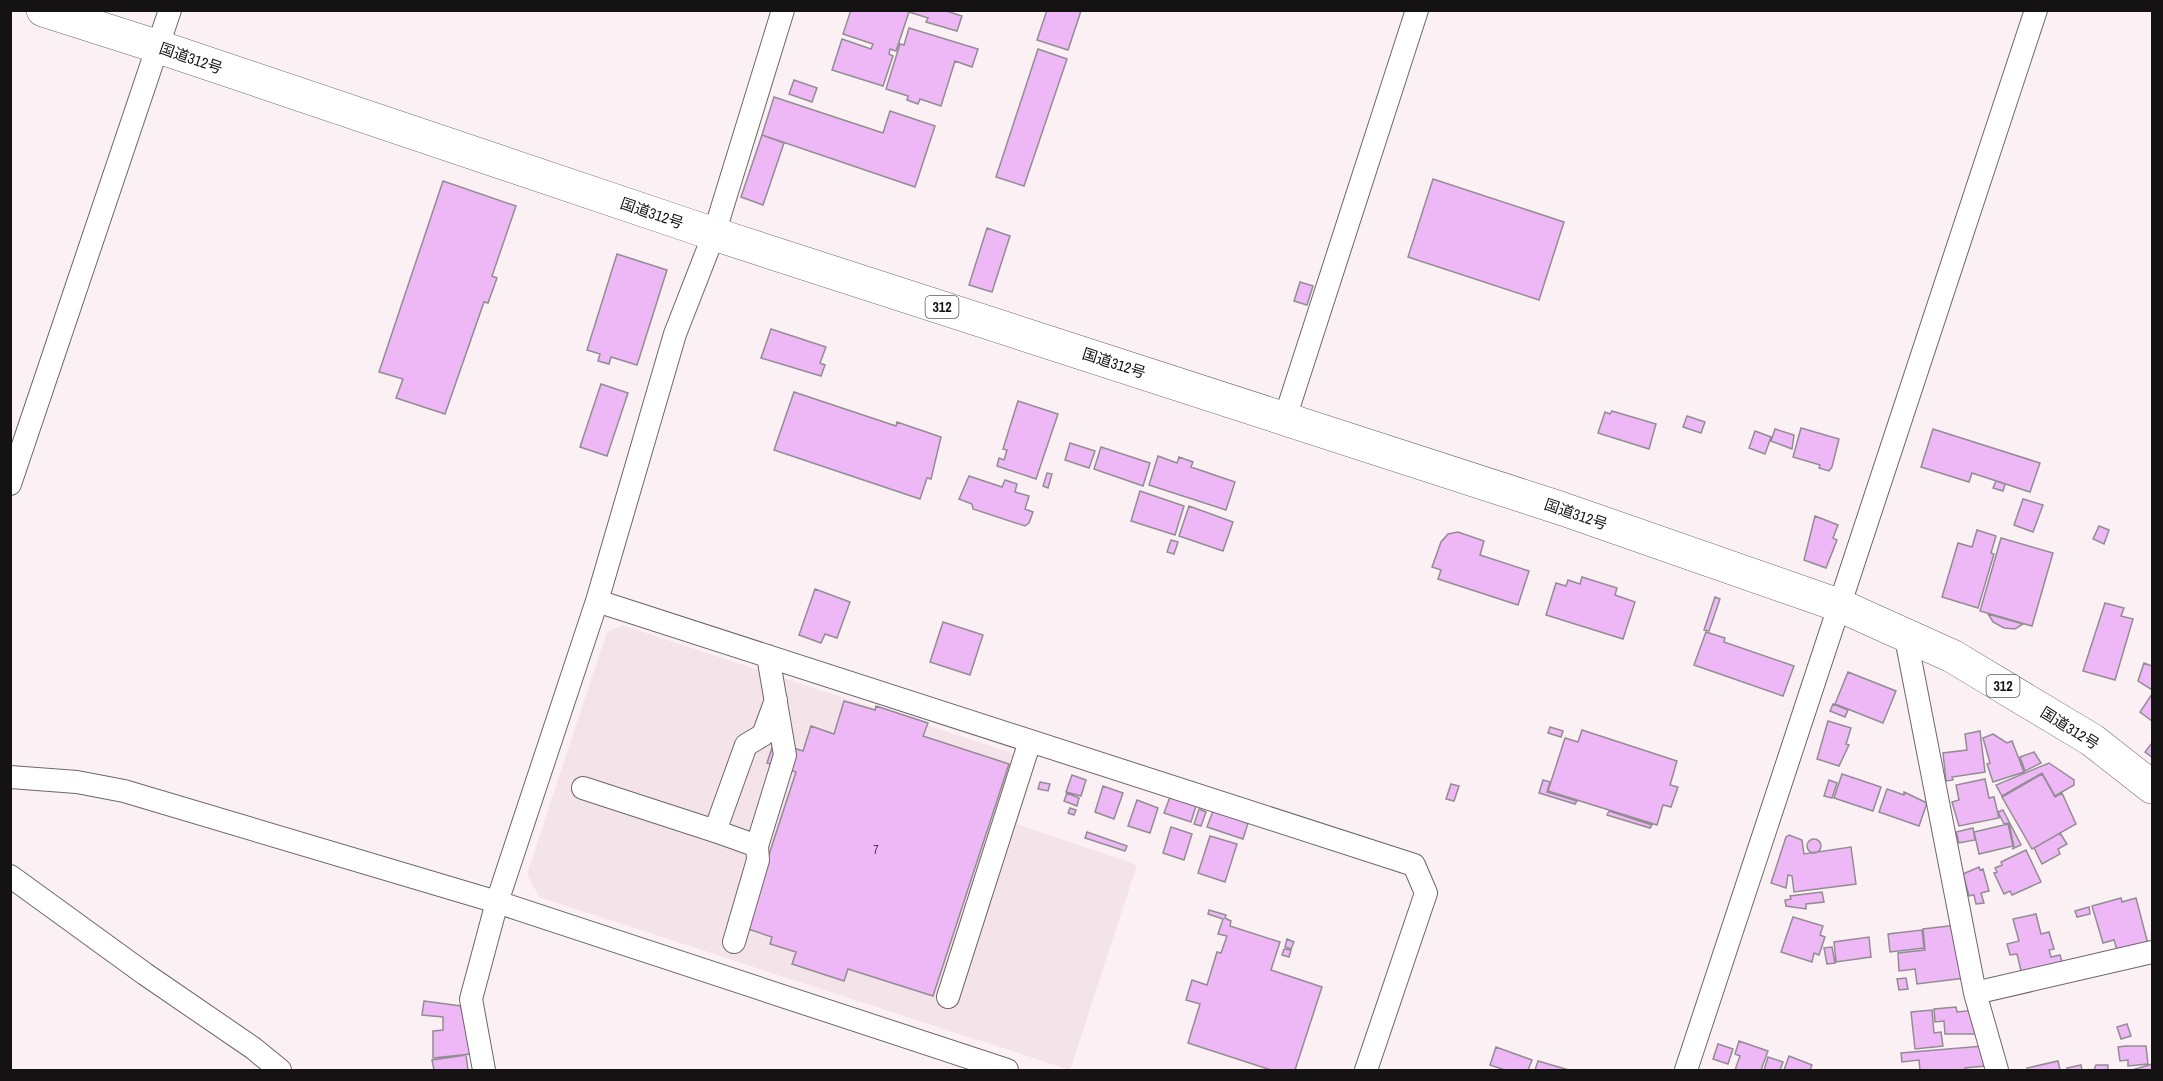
<svg xmlns="http://www.w3.org/2000/svg" width="2163" height="1081" font-family="'Archivo Narrow','Noto Sans JP',sans-serif">
<style>
.built{fill:#f5e3ea}
.building{fill:#eeb7f5;stroke:#928d93;stroke-width:1.5}
.lines{fill:none;stroke-linecap:round;stroke-linejoin:round}
.minor-casing{stroke:#6e6669;stroke-width:24}
.highway-casing{stroke:#6e6669;stroke-width:34}
.minor{stroke:#fff;stroke-width:22}
.highway{stroke:#fff;stroke-width:33}
.labels{text-anchor:middle;dominant-baseline:central;stroke-width:6;stroke-linejoin:round;paint-order:stroke}
.number-label{font-size:12px;fill:#4b3b4c}
.shield{fill:#fff;stroke:#5b595a;stroke-width:1.5}
.shield-label{font-size:14px;font-weight:bold;fill:#151213}
.street-label{font-size:15px;fill:#151213;stroke:#fff}
</style>
<rect width="100%" height="100%" fill="#fbf1f5"/>
<!-- built -->
<path class="built" d="M622,625L1036,761L1017,824L1137,865L1070,1070L539,897L527,874L607,632Z"/>
<!-- building -->
<path class="building" d="M851,10H943L962,16L957,31L926,22L928,18L909,12L896,51L890,49L889,54L893,56L883,86L832,70L842,39L871,49L873,44L843,34Z
M1047,10L1081,11L1068,50L1037,40Z
M909,28L978,49L972,67L955,61L941,106L920,99L918,104L907,100L908,96L886,89L900,44L904,45Z
M1038,49L1067,59L1024,186L996,177Z
M794,80L817,88L812,102L789,94Z
M774,97L883,133L890,111L935,126L915,187L762,135Z
M762,135L784,143L763,205L741,197Z
M1433,179L1564,222L1539,300L1408,257Z
M443,181L516,206L492,276L497,278L488,303L484,302L445,414L396,398L403,379L379,372Z
M987,228L1010,236L992,292L969,285Z
M617,254L667,270L637,365L611,357L609,364L598,361L600,354L587,350Z
M1300,282L1313,286L1307,305L1294,301Z
M771,329L826,347L820,363L825,365L821,376L761,358Z
M601,384L628,393L607,456L580,447Z
M794,392L896,426L897,422L941,437L931,479L927,478L920,499L774,450Z
M1018,401L1058,414L1036,479L997,466L999,458L1004,460L1007,450L1003,449Z
M1612,411L1656,424L1649,449L1598,433L1605,412L1610,414Z
M1687,416L1705,422L1701,433L1683,427Z
M1801,428L1839,439L1832,467L1829,471L1819,468L1820,465L1793,457Z
M1775,429L1794,435L1792,449L1771,441Z
M1933,429L2040,463L2030,492L1972,473L1969,482L1921,467Z
M1755,431L1771,437L1765,454L1749,448Z
M1070,443L1095,451L1089,468L1065,460Z
M1101,447L1150,463L1143,486L1094,469Z
M1158,456L1177,463L1179,457L1193,462L1191,467L1235,482L1226,510L1149,485Z
M1047,473L1052,474L1048,488L1043,486Z
M969,476L1002,487L1005,480L1017,484L1015,492L1029,496L1025,509L1033,512L1029,523L1025,526L973,509L972,504L959,499Z
M1996,481L2005,484L2003,491L1993,488Z
M1140,491L1184,506L1175,535L1131,521Z
M2023,499L2043,505L2033,532L2014,525Z
M1189,506L1233,522L1223,551L1179,536Z
M1815,516L1838,525L1833,538L1837,540L1826,568L1804,560Z
M2099,526L2109,530L2104,544L2093,539Z
M1977,530L1996,536L1991,553L1994,554L1978,608L1942,597L1958,543L1972,547Z
M1458,532L1484,541L1480,555L1529,571L1518,605L1438,579L1441,570L1432,567L1441,542L1448,534Z
M2001,538L2053,553L2032,626L1980,611Z
M1171,540L1178,542L1174,554L1167,552Z
M1582,577L1617,588L1615,595L1635,602L1623,639L1546,615L1556,583L1566,586L1568,580L1580,584Z
M815,589L850,602L837,638L825,634L821,643L799,635Z
M1715,597L1720,599L1709,631L1704,630Z
M2105,603L2124,608L2121,616L2133,619L2115,680L2083,671Z
M1988,614L2023,624L2015,629L2004,628L1993,622Z
M943,622L983,635L970,675L930,662Z
M1706,632L1725,638L1724,642L1794,666L1783,696L1694,665Z
M2144,663L2152,666V690L2138,681Z
M1848,672L1896,691L1883,723L1835,704Z
M2152,694V721L2140,712Z
M844,701L875,710L876,706L928,723L923,736L1009,764L933,996L848,969L844,981L792,964L796,952L770,944L772,937L745,928L796,772L767,763L774,742L803,751L811,726L834,734Z
M1833,704L1848,710L1845,717L1830,711Z
M1828,721L1851,728L1846,744L1849,745L1839,766L1817,759Z
M1550,727L1563,731L1561,737L1548,733Z
M1582,730L1677,761L1670,785L1678,787L1671,807L1663,805L1657,825L1548,791L1565,738L1578,742Z
M1980,731L1985,772L1952,777L1953,780L1946,781L1943,753L1967,750L1965,734Z
M1993,734L2007,743L2012,741L2024,772L1993,782L1987,764L1990,763L1983,738Z
M2152,743V757L2145,752Z
M2034,752L2041,763L2025,771L2020,757Z
M2049,763L2074,780V785L2055,796L2042,773L2002,796L1996,785Z
M1842,774L1881,787L1873,811L1834,798Z
M2042,774L2055,797L2062,793L2076,824L2032,849L2002,797Z
M1072,775L1086,780L1081,796L1066,792Z
M1985,779L1989,798L1994,797L1999,818L1959,826L1952,802L1959,800L1956,785Z
M1543,780L1550,782L1547,792L1577,801L1575,804L1539,793Z
M1829,780L1837,783L1832,798L1824,796Z
M1040,782L1050,784L1048,791L1038,789Z
M1451,784L1459,786L1454,801L1446,799Z
M1103,786L1123,793L1114,819L1095,812Z
M1887,789L1904,795V792L1927,803L1919,826L1879,812Z
M1067,793L1079,798L1077,806L1064,801Z
M1170,797L1196,806L1191,822L1164,813Z
M1137,800L1158,808L1150,833L1128,826Z
M1070,808L1076,810L1074,815L1068,813Z
M1199,809L1206,812L1201,826L1194,824Z
M2003,810L2021,845L2012,849L2014,847L2009,823L2004,824L1998,812Z
M1213,811L1248,823L1243,839L1207,827Z
M1609,811L1652,825L1650,828L1607,815Z
M2008,824L2013,846L1979,854L1974,832Z
M1171,827L1192,834L1184,860L1163,853Z
M1973,828L1975,840L1959,843L1956,832Z
M1087,832L1127,846L1125,851L1085,838Z
M2060,833L2067,844L2058,849L2060,854L2042,864L2034,848Z
M1789,835L1802,840L1804,854L1851,847L1856,884L1794,892L1792,876L1788,875L1786,888L1771,883L1786,837Z
M1210,836L1237,844L1225,882L1198,873Z
M1807 846a7 7 0 1 1 14 0a7 7 0 1 1-14 0Z
M2026,850L2041,882L2012,895L2010,891L2004,894L1994,873L1997,872L1995,868L2002,865L2001,862Z
M1979,867L1980,870L1983,869L1989,891L1981,893L1984,903L1976,904L1974,895L1969,896L1963,874Z
M1822,892L1824,902L1806,904V909L1786,906L1785,900L1791,899L1790,896Z
M2121,898L2122,902L2136,898L2148,944L2118,953L2114,940L2103,943L2092,906Z
M2089,907L2090,914L2077,917L2075,911Z
M1209,910L1226,915L1225,918L1231,921L1230,926L1280,942L1271,970L1322,987L1295,1070H1271L1188,1043L1200,1004L1186,1000L1192,980L1207,985L1217,952L1221,953L1227,936L1218,934L1223,919L1208,914Z
M2036,914L2041,934L2049,932L2054,949L2049,950L2051,957L2060,955L2064,969L2023,979L2017,954L2010,955L2007,944L2019,941L2013,919Z
M1793,917L1823,926L1820,935L1825,937L1819,955L1814,953L1812,962L1781,952Z
M1957,925L1965,978L1917,984L1915,969L1899,971L1898,953L1925,950L1923,929Z
M1922,930L1924,948L1890,952L1888,934Z
M1869,937L1871,957L1836,962L1834,942Z
M1287,939L1294,942L1291,949L1285,947Z
M1832,947L1835,963L1827,964L1824,948Z
M1284,949L1291,950L1289,957L1282,955Z
M1906,978L1908,989L1899,990L1897,979Z
M424,1001L461,1006L471,1054L433,1058V1031L443,1030V1017L422,1015Z
M1956,1007L1957,1012L1976,1010L1978,1034H1945L1944,1021L1935,1022L1934,1009Z
M1932,1010L1934,1033L1941,1032L1943,1046L1915,1049L1911,1012Z
M2127,1024L2131,1036L2121,1039L2117,1027Z
M1739,1041L1768,1051L1761,1070H1735L1740,1056L1735,1054Z
M1718,1044L1733,1049L1728,1064L1713,1059Z
M1983,1046L1985,1066L1965,1068V1070H1920L1919,1060L1902,1062L1901,1053Z
M2126,1046H2146L2148,1064L2128,1066V1060L2120,1061L2118,1047Z
M1496,1047L1532,1060L1528,1070H1505L1490,1065Z
M466,1055L468,1070H434L432,1060Z
M1789,1056L1812,1065L1810,1070H1784Z
M1768,1057L1783,1062L1780,1070H1764Z
M1538,1061L1569,1070H1535Z
M2058,1061L2060,1070H2027V1068Z
M2152,1064V1070H2132L2149,1065Z
M2081,1065L2082,1070H2068L2067,1068Z
M2096,1065H2108V1070H2094Z"/>
<g class="lines">
<defs>
<path id="minor" d="M1285,418L1417,10
M10,484L170,10
M597,601L1414,865L1426,893L1366,1070
M1905,633L1975,993L1997,1070
M768,656L785,755L757,846L715,831L746,745L763,735L776,700
M10,777L77,782L124,791L497,902L1007,1070
M583,788L715,831
M10,876L145,974L253,1048L280,1070
M734,942L758,860L757,846
M1975,993L2152,952
M948,997L1030,741
M484,1070L471,999L497,902L597,601L675,334L714,234L783,10
M1686,1070L2036,10"/>
<path id="highway" d="M43,10L159,47L714,234L1560,508L1841,606L1952,656L2092,740L2152,787"/>
</defs>
<!-- minor casing -->
<use href="#minor" class="minor-casing"/>
<!-- highway casing -->
<use href="#highway" class="highway-casing"/>
<!-- minor -->
<use href="#minor" class="minor"/>
<!-- highway -->
<use href="#highway" class="highway"/>
</g>
<g class="labels">
<!-- number labels -->
<g class="number-label">
<text x="876" y="850">7</text>
</g>
<!-- shield labels -->
<g class="shield">
<rect x="925.5" y="296" width="33" height="22" rx="4.5"/>
<rect x="1986.5" y="675" width="33" height="22" rx="4.5"/>
</g>
<g class="shield-label">
<text x="942" y="307">312</text>
<text x="2003" y="686">312</text>
</g>
<!-- street labels -->
<g class="street-label">
<text transform="translate(191 58) rotate(19)">国道312号</text>
<text transform="translate(652 213) rotate(19)">国道312号</text>
<text transform="translate(1114 363) rotate(18)">国道312号</text>
<text transform="translate(1576 514) rotate(19)">国道312号</text>
<text transform="translate(2070 728) rotate(32)">国道312号</text>
</g>
</g>
<!-- border -->
<rect width="2163" height="1081" fill="none" stroke="#151213" stroke-width="24"/>
</svg>
